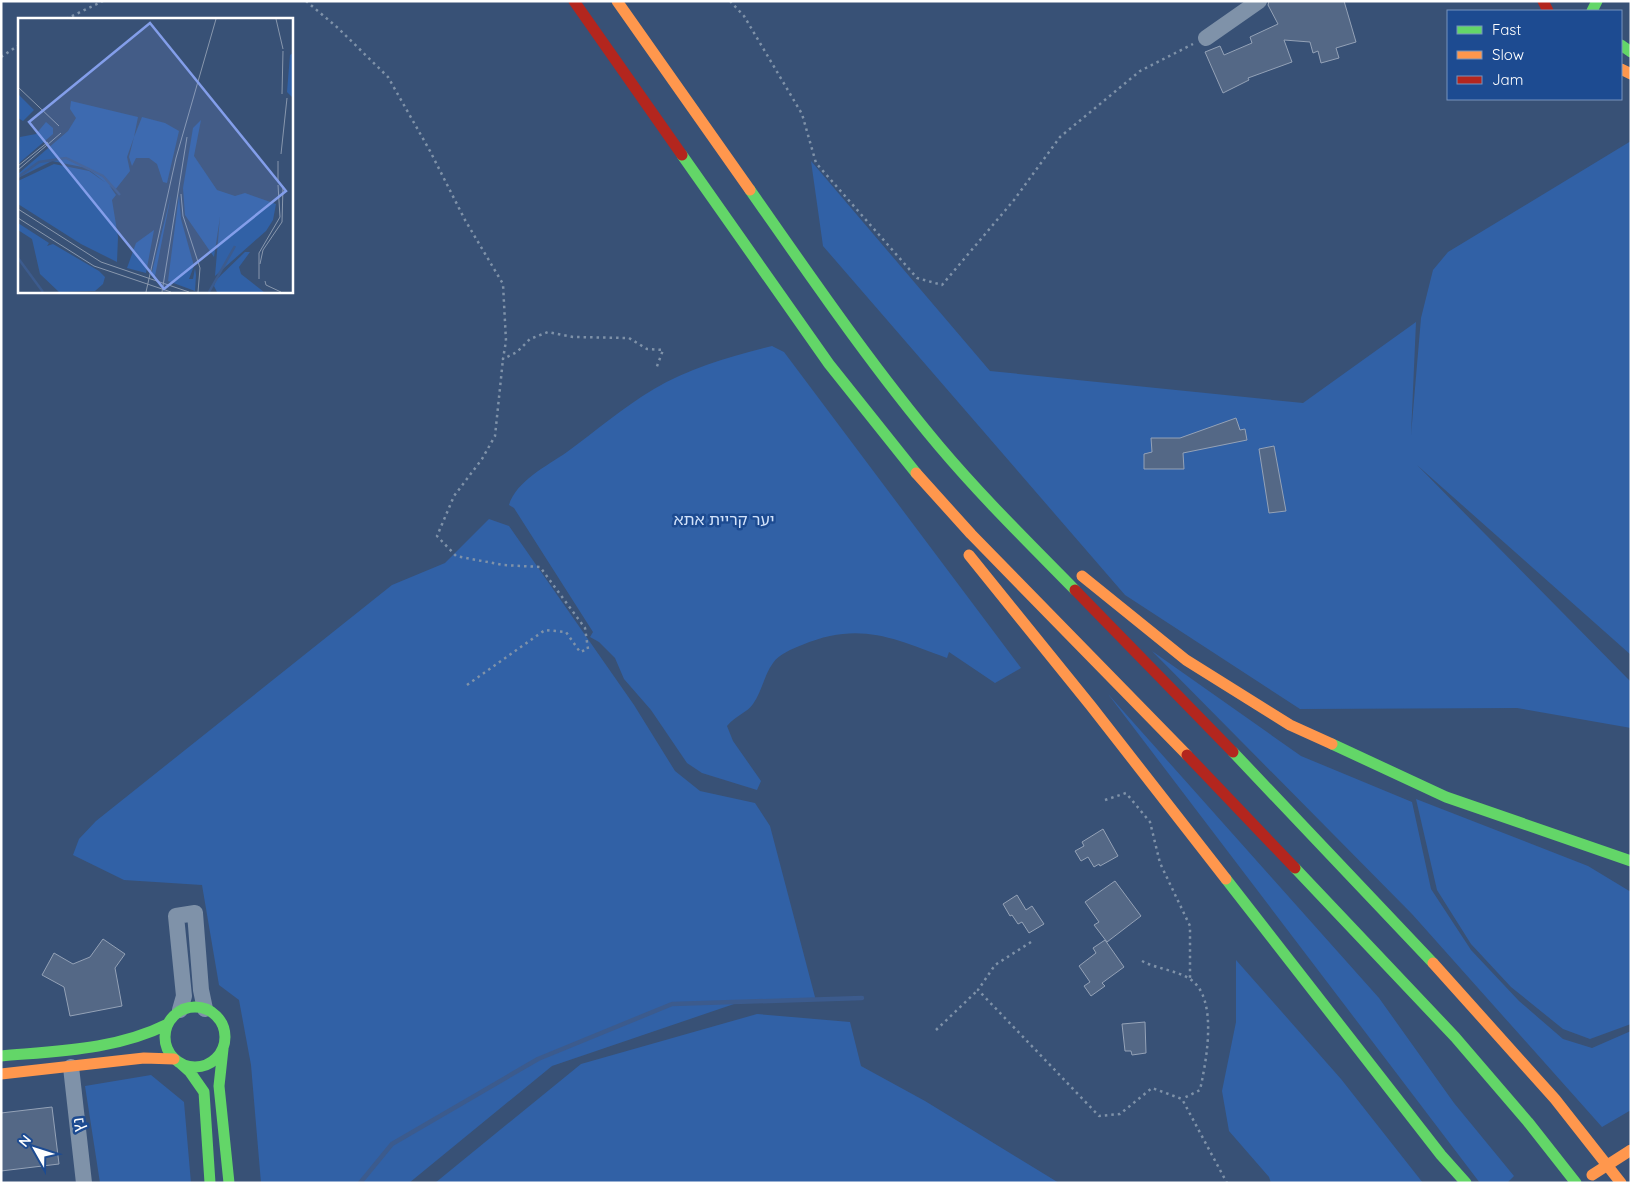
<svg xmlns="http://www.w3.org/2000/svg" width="1632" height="1184" font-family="Quicksand,'Noto Sans Hebrew',sans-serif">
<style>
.green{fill:#3161a6}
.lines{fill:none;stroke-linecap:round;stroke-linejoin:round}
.stream{stroke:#3c5b8d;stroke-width:4.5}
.building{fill:#546886;stroke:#94a2b7}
.path{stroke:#7f92a9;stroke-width:2.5;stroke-dasharray:2.5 4;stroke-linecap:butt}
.street{stroke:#7f92a9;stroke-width:16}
.fast{stroke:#63d668;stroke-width:11}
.slow{stroke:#ff974d;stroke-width:11}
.jam{stroke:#b3261e;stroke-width:11}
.labels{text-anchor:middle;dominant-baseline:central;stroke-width:5;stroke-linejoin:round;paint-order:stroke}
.park-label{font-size:16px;fill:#d3e3fa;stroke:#1d4b91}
.street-label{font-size:16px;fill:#fff;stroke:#1d4b91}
.inset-river{fill:none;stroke:#3c5b8d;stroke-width:2.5}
.inset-road{fill:none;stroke:#8897ad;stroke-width:1}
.view{fill:#839eea;fill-opacity:0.15;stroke:#839eea;stroke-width:2.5}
.inset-edge{fill:none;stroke:#fff;stroke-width:2.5}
</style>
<rect width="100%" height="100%" fill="#385176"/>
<!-- green -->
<path class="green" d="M1631,141V655L1417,465L1631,682V728L1517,708L1300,709L1125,595L823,246L811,161L990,371L1303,403L1416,322L1411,435L1421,318L1433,270L1448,252Z
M772,346L784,352L1021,668L995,683L949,652L947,658C893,638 859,621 802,645C792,649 779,654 773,663C764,675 762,692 753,704C748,712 735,716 727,726L733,741L761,781L757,790L702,773L687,763L651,710L624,679L615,658L599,642L590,637L593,632L514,508L509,505C516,481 547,466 567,452C596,431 622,408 654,389C689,368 732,356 772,346Z
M489,519L509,526L634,705L675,771L700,791L755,803L770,826L816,1001L737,1003L552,1066L409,1183H261L251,1065L239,1000L219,985L202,885L124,880L73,855L79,839L96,821L392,585L445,563Z
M1152,651L1301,756L1412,802L1431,889L1471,950L1519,1001L1563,1039L1592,1048L1631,1031V1110L1602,1127L1412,914Z
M1108,694L1379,998L1454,1103L1514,1176L1507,1183H1480Z
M1416,799L1588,866L1631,892V1024L1590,1039L1563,1029L1511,987L1471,944L1437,890Z
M1236,960L1341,1079L1423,1183H1271L1269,1177L1229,1131L1222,1091L1236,1022Z
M757,1014L850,1022L861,1066L925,1101L1059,1183H435L581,1064Z
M151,1075L184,1102L191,1183H100L85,1086Z"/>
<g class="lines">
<!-- stream -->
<path class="stream" d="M360,1183L392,1144L538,1059L672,1004L862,998"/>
</g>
<!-- building -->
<path class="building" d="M1269,1H1344L1356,42L1336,48L1339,58L1321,63L1318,51L1313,53L1310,42L1284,40L1292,62L1248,78L1249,80L1223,93L1205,52L1220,46L1224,55L1252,43L1250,37L1278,24L1268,5Z
M1236,418L1240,430L1245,429L1247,440L1183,453L1184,469H1144V454L1152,452L1151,438H1180Z
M1274,446L1286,511L1269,513L1259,449Z
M1103,829L1118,856L1100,866L1099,864L1094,867L1088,857L1081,861L1075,851L1084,846L1082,842Z
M1115,881L1141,916L1107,942L1094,925L1099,922L1085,902Z
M1017,895L1026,910L1032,906L1044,924L1029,933L1022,922L1018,924L1012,915L1010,916L1003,904Z
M103,939L125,954L115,968L122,1006L70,1016L64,987L42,975L54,953L73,964L90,957Z
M1105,940L1124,967L1102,983L1105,986L1091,996L1084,986L1090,982L1079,966L1096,953L1093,948Z
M1145,1022L1146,1053L1132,1055L1131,1051H1125L1122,1024Z
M52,1107L59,1164L1,1171V1113Z"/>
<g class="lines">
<!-- path -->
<path class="path" d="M306,1L338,28L388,77L430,151L465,220L503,284L506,341L503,359L517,352L530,339L548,332L573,337L629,338L647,349L663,350L656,369
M730,1L744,16L802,114L816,163L917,278L942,285L1014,200L1060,137L1140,71L1193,44
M66,19L103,1
M1,57L19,45
M467,685L545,630L566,632L580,652L588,649L585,628L540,567L503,565L456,556L437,536L454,496L482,459L495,436L503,359
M1105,800L1126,793L1150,822L1160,863L1190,926V979
M1031,942L995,965L978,990L1099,1116L1120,1114L1152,1088L1182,1099L1227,1183
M1142,961C1157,969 1176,970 1190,979C1219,998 1206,1062 1200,1090L1182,1099
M936,1030L978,990"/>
<!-- street -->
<path class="street" d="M1206,38L1259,1
M180,1010L184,996L176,916L195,913L201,990L205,1009
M71,1067L84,1183"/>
<!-- fast -->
<path class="fast" d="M1592,11L1597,1
M1621,45L1631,52
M682,155L829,364L916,473
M750,190C811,277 871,365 939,446C982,497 1029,543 1075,590
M1332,744L1446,797L1631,861
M1233,752L1433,963
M1295,868L1455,1037L1528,1122L1576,1183
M1226,879L1441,1155L1466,1183
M165 1037a30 30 0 1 1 60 0a30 30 0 1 1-60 0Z
M223,1049L219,1086L229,1183
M1,1056C58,1051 116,1050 168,1024
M181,1064L190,1072L204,1092L210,1183"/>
<!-- slow -->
<path class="slow" d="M617,1L750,190
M1621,69L1631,74
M916,473L971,534L1187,755
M969,555L1091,706L1226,879
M1082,576L1186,660L1290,725L1332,744
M1433,963L1555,1099L1621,1183
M1,1074L144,1058L174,1059
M1592,1175L1631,1150"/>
<!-- jam -->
<path class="jam" d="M574,1L682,155
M1543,1L1548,11
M1075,590L1233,752
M1187,755L1295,868"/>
</g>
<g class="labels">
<!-- park labels -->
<g class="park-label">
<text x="724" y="519">יער קריית אתא</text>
</g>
<!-- street labels -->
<g class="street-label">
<text transform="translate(78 1125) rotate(-97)">נץ</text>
</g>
</g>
<!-- overview -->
<g transform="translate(18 18)">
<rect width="275" height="275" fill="#385176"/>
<path d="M275,35V80L269,74L272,37ZM0,76L16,92L5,103L0,100ZM53,83L120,99L116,119L124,99L147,105L161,113L149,165L145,164L139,146L131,140H118L114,148L111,139L116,119L109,139L112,153L97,172L69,150L34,143L0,160V156L50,113L58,100L52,91ZM183,102L176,138L199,172L217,178L227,175L258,186L255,202L248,213L197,258L202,199L196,239L167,197L165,170L175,110ZM28,104L35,110V116L0,146L2,119L18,116ZM36,146L71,153L91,167L98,177L94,182L100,219L99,244L63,226L0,186V163ZM153,177L137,258H133ZM161,177L163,201L176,248L171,261H175L177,250L178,257L177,273L150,263ZM0,205L31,225L29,228L35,226L81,253L87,259L85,266L77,273L41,274L22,256L14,221L0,212ZM136,212L128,255L109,250L118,225ZM227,234H232L221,249L223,256L246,274H199L196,268L198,262Z" fill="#3161a6"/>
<path class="inset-river" d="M0,159L21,144L48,140L85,158L102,177M0,240L25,274M191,274L217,228"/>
<path class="inset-road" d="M258,1L265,31M0,69L41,108M264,76L265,33M263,136L269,80M260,143V163M0,148L30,124M0,152L43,115M163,176L165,198L182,250L180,274M0,191L83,244L171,274M0,200L76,248L153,274M242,246L245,232L264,204L265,169M241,261V235L262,199L260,167M247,263L248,267L263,274M128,274L158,140L198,1M144,274L169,119"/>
<path class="view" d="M132,5L268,173L146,271L11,104Z"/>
<rect width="275" height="275" class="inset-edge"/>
</g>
<!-- border -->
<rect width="1632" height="1184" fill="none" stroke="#ffffff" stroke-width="5"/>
<!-- legend -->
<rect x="1447" y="10" width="175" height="90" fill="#1d4b91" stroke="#7793bd"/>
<rect x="1457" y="26" width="25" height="8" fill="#63d668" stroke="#7793bd"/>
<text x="1492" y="35" font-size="15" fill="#ffffff">Fast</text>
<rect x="1457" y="51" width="25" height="8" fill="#ff974d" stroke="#7793bd"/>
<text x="1492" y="60" font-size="15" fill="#ffffff">Slow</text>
<rect x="1457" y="76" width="25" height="8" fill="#b3261e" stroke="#7793bd"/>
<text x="1492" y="85" font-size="15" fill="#ffffff">Jam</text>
<!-- north arrow -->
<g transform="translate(35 1149) rotate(309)" stroke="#1d4b91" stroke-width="4" paint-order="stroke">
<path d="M0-4L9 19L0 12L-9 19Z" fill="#ffffff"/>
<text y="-8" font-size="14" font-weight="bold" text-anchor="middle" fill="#ffffff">N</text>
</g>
</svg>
